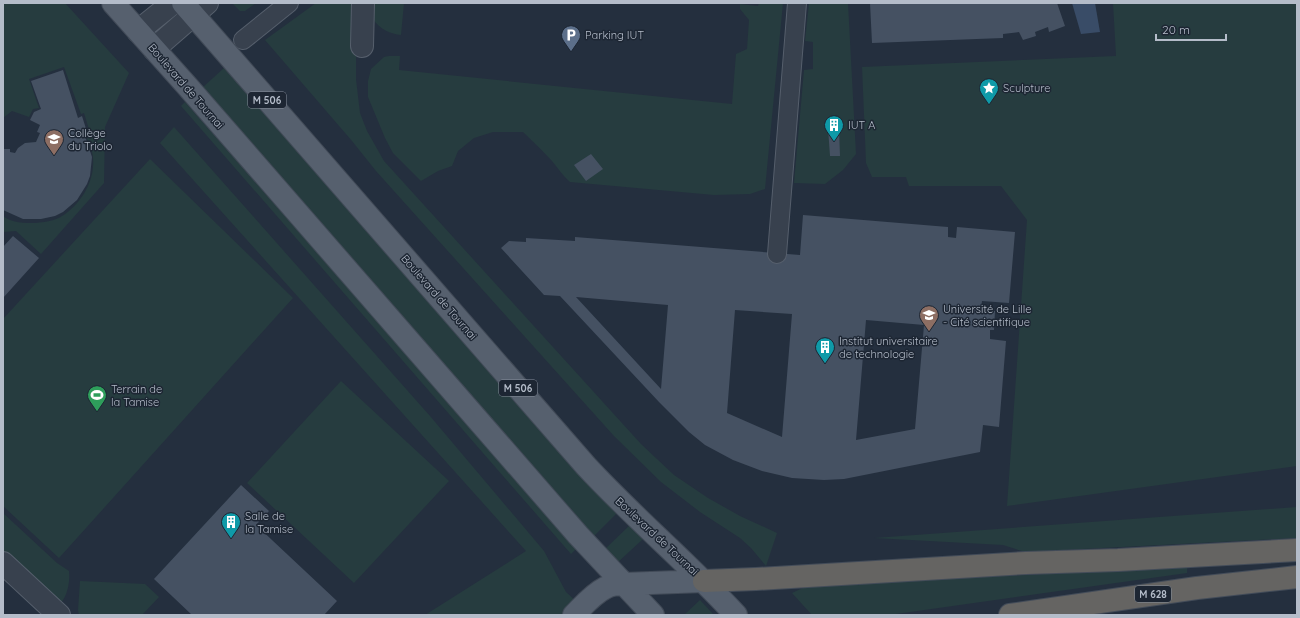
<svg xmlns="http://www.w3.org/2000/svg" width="1300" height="618" font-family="Quicksand,sans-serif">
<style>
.green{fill:#263c3f}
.water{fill:#394c67}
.building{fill:#455162;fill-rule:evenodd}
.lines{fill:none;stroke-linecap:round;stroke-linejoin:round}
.pedestrian-casing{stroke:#565f6c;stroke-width:20}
.minor-casing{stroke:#565f6c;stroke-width:24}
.primary-casing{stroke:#414a57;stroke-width:24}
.trunk-casing{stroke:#434c59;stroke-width:24}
.pedestrian{stroke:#38414e;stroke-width:18}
.minor{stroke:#38414e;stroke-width:22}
.primary{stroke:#56606e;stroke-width:22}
.trunk{stroke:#656462;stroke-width:22}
.labels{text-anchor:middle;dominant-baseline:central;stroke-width:3;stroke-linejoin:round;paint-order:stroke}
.shield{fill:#1d2633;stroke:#878f9c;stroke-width:1}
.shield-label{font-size:10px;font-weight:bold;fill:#b4bcc9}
.poi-label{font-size:11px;fill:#b4bcc9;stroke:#1d2633;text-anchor:start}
.street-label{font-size:11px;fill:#b4bcc9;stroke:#1d2633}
</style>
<rect width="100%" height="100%" fill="#242f3e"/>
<!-- green -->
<path class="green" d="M3,3H65L129,73L105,127L104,183L41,254L16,231L3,232V216C11,223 25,223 36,223C44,222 55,221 62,216C81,204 95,181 93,158C93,152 89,144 87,138L91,136L84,113L81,114L64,67L29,79L39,108L33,109L29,117L12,111L3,118Z
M232,3H256L245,11H240Z
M316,3H356V79L360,113L367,131L384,161L641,444L674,475L708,498L740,516L777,533L766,566L751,548L740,538L700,512L661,482L614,436L376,171L352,141L265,40Z
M370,3H404L401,35C391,34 379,29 373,19C371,15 371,8 370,3Z
M759,3H783L765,189L750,194L714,195L570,182C563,176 558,168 552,161C543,151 533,142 523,132H493L474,138L458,151L452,166L438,171L421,181L393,153L385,138L368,97V81L371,69L384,57L389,56H400L399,70L732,104L736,54L747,49L749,20L740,9V4L758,6Z
M809,3H848L856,154L843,170L825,184L794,183L804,70L813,69V42L805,41Z
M1113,3H1295L1297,6V466L1007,506L1027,220L1001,186H909L906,177H872L866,163L862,67L1116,56Z
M224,68L617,513L594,536L202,88Z
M185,102L502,464L576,549L571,554L181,106Z
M174,127L430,416L544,551L566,592L591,615H425L526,551L160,143Z
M150,159L293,298L59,558L3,506V319Z
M341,381L449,481L354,583L247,483Z
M1297,507V538L1025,552L1003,545L874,538Z
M3,513L57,563L69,571C70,582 68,594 61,603L3,554Z
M630,525L643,539L617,563L604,550Z
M1187,565V573L889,615H812L792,593L807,586L1084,572Z
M80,581L145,584L159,597L142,615H79L78,610Z
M700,600L714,615H684Z"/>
<!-- water -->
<path class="water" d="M1072,3H1095L1100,32L1081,34Z"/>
<!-- building -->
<path class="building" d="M870,3H1057L1065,26L1049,32L1048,27L1035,32L1036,36L1023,40L1019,32L1003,34V38L872,43Z
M63,70L78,118L82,116L88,135L85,136L92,157L90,176L87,184L77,200L63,212L55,216L41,219H23L3,210V149H10V152L15,153L18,148L25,143L36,142L40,133L37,132L40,125L30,120L34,112L41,109L31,81Z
M828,128H839L840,156H830Z
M591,154L603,169L586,181L574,165Z
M803,215L948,227V237L956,238L957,227L1015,232L1009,303L982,301L981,310L995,311L994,330H990V339L1006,341L999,427L983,425L980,452L844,479L824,480L792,478L762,471L733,460L705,445L689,432L659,402L560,296L544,295L501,248L509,241L526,242V238L575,241V237L800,255ZM576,297L668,305L661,389ZM735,310L792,314L782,437L727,413ZM866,320L924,325L915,429L856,440Z
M13,236L39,258L3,298V247Z
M241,485L269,511L256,525L337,601L324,615H192L154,579Z"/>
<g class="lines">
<defs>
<path id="pedestrian" d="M243,40L289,3
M777,254L797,3"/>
<path id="minor" d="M138,31L173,3
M362,46L363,3
M154,49L207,3
M3,563L59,615"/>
<path id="primary" d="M113,3L188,87L578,535L653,615
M183,3L586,466C634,518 688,563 736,615
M574,615C583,606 593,594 605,588C610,585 618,584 624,584L704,581"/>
<path id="trunk" d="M704,581L756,579L1026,563L1118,560L1297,550
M1010,615L1197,588L1297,577"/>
</defs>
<!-- pedestrian casing -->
<use href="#pedestrian" class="pedestrian-casing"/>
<!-- minor casing -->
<use href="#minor" class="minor-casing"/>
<!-- primary casing -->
<use href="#primary" class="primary-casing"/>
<!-- trunk casing -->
<use href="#trunk" class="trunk-casing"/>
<!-- pedestrian -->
<use href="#pedestrian" class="pedestrian"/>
<!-- minor -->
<use href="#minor" class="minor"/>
<!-- primary -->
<use href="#primary" class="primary"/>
<!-- trunk -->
<use href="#trunk" class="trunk"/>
</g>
<!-- icons -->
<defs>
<symbol id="parking-pin" viewBox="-11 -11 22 30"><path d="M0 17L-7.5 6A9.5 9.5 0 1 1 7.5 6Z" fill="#5c6f8a" stroke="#1d2633"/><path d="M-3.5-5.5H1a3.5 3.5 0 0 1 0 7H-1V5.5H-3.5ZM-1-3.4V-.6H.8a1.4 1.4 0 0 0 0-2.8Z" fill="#fff"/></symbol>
<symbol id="sight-pin" viewBox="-11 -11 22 30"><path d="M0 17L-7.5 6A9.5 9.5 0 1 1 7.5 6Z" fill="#0f9aa8" stroke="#1d2633"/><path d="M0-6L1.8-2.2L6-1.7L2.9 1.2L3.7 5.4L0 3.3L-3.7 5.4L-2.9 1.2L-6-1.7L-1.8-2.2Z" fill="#fff"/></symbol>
<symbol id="building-pin" viewBox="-11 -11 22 30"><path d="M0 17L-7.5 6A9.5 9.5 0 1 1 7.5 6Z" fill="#0f9aa8" stroke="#1d2633"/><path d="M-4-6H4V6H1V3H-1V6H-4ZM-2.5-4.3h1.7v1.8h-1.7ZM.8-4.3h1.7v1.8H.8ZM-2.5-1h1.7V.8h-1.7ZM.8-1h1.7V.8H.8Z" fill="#fff"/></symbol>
<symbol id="school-pin" viewBox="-11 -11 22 30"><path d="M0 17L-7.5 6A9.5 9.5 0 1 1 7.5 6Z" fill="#8d6e63" stroke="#1d2633"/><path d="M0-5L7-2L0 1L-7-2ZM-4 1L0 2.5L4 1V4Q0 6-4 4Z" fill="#fff"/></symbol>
<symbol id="university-pin" viewBox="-11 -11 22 30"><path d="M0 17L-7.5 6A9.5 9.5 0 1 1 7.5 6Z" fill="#8d6e63" stroke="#1d2633"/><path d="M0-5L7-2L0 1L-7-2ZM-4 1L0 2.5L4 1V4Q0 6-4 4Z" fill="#fff"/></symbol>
<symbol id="stadium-pin" viewBox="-11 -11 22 30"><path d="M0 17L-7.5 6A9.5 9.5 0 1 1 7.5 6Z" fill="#2e9e5b" stroke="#1d2633"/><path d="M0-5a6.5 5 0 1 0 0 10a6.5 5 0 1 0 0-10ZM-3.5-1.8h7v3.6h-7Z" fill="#fff"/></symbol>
</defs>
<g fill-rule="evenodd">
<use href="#parking-pin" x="560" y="24" width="22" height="30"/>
<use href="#sight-pin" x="978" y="77" width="22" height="30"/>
<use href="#building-pin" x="823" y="114" width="22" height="30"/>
<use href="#school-pin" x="43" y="128" width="22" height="30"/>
<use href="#university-pin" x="918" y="304" width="22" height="30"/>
<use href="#building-pin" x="814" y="336" width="22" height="30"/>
<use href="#stadium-pin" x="86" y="384" width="22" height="30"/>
<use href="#building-pin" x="220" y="511" width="22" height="30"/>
</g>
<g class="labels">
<!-- shield labels -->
<g class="shield">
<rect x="248" y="92" width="38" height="16" rx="3"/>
<rect x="499" y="380" width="38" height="16" rx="3"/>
<rect x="1135" y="586" width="36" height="16" rx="3"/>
</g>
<g class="shield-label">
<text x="267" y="100">M 506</text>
<text x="518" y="388">M 506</text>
<text x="1153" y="594">M 628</text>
</g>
<!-- poi labels -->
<g class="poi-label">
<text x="585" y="35">Parking IUT</text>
<text x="1003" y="88">Sculpture</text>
<text x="848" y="125">IUT A</text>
<text x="68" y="133">Collège<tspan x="68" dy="13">du Triolo</tspan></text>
<text x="943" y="309">Université de Lille<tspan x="943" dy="13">‐ Cité scientifique</tspan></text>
<text x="839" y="341">Institut universitaire<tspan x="839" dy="13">de technologie</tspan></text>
<text x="111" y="389">Terrain de<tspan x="111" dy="13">la Tamise</tspan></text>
<text x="245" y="516">Salle de<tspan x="245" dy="13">la Tamise</tspan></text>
</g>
<!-- street labels -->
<g class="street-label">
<text transform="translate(186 86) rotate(49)">Boulevard de Tournai</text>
<text transform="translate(439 297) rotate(49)">Boulevard de Tournai</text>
<text transform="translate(657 536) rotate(43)">Boulevard de Tournai</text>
</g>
</g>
<!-- border -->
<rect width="1300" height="618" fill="none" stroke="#b4bcc9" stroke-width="8"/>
<!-- scale -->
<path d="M1156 34v6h70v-6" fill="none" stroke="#b4bcc9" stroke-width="2"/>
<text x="1162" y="34" font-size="12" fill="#b4bcc9" stroke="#1d2633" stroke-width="3" paint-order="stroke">20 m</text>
</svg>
